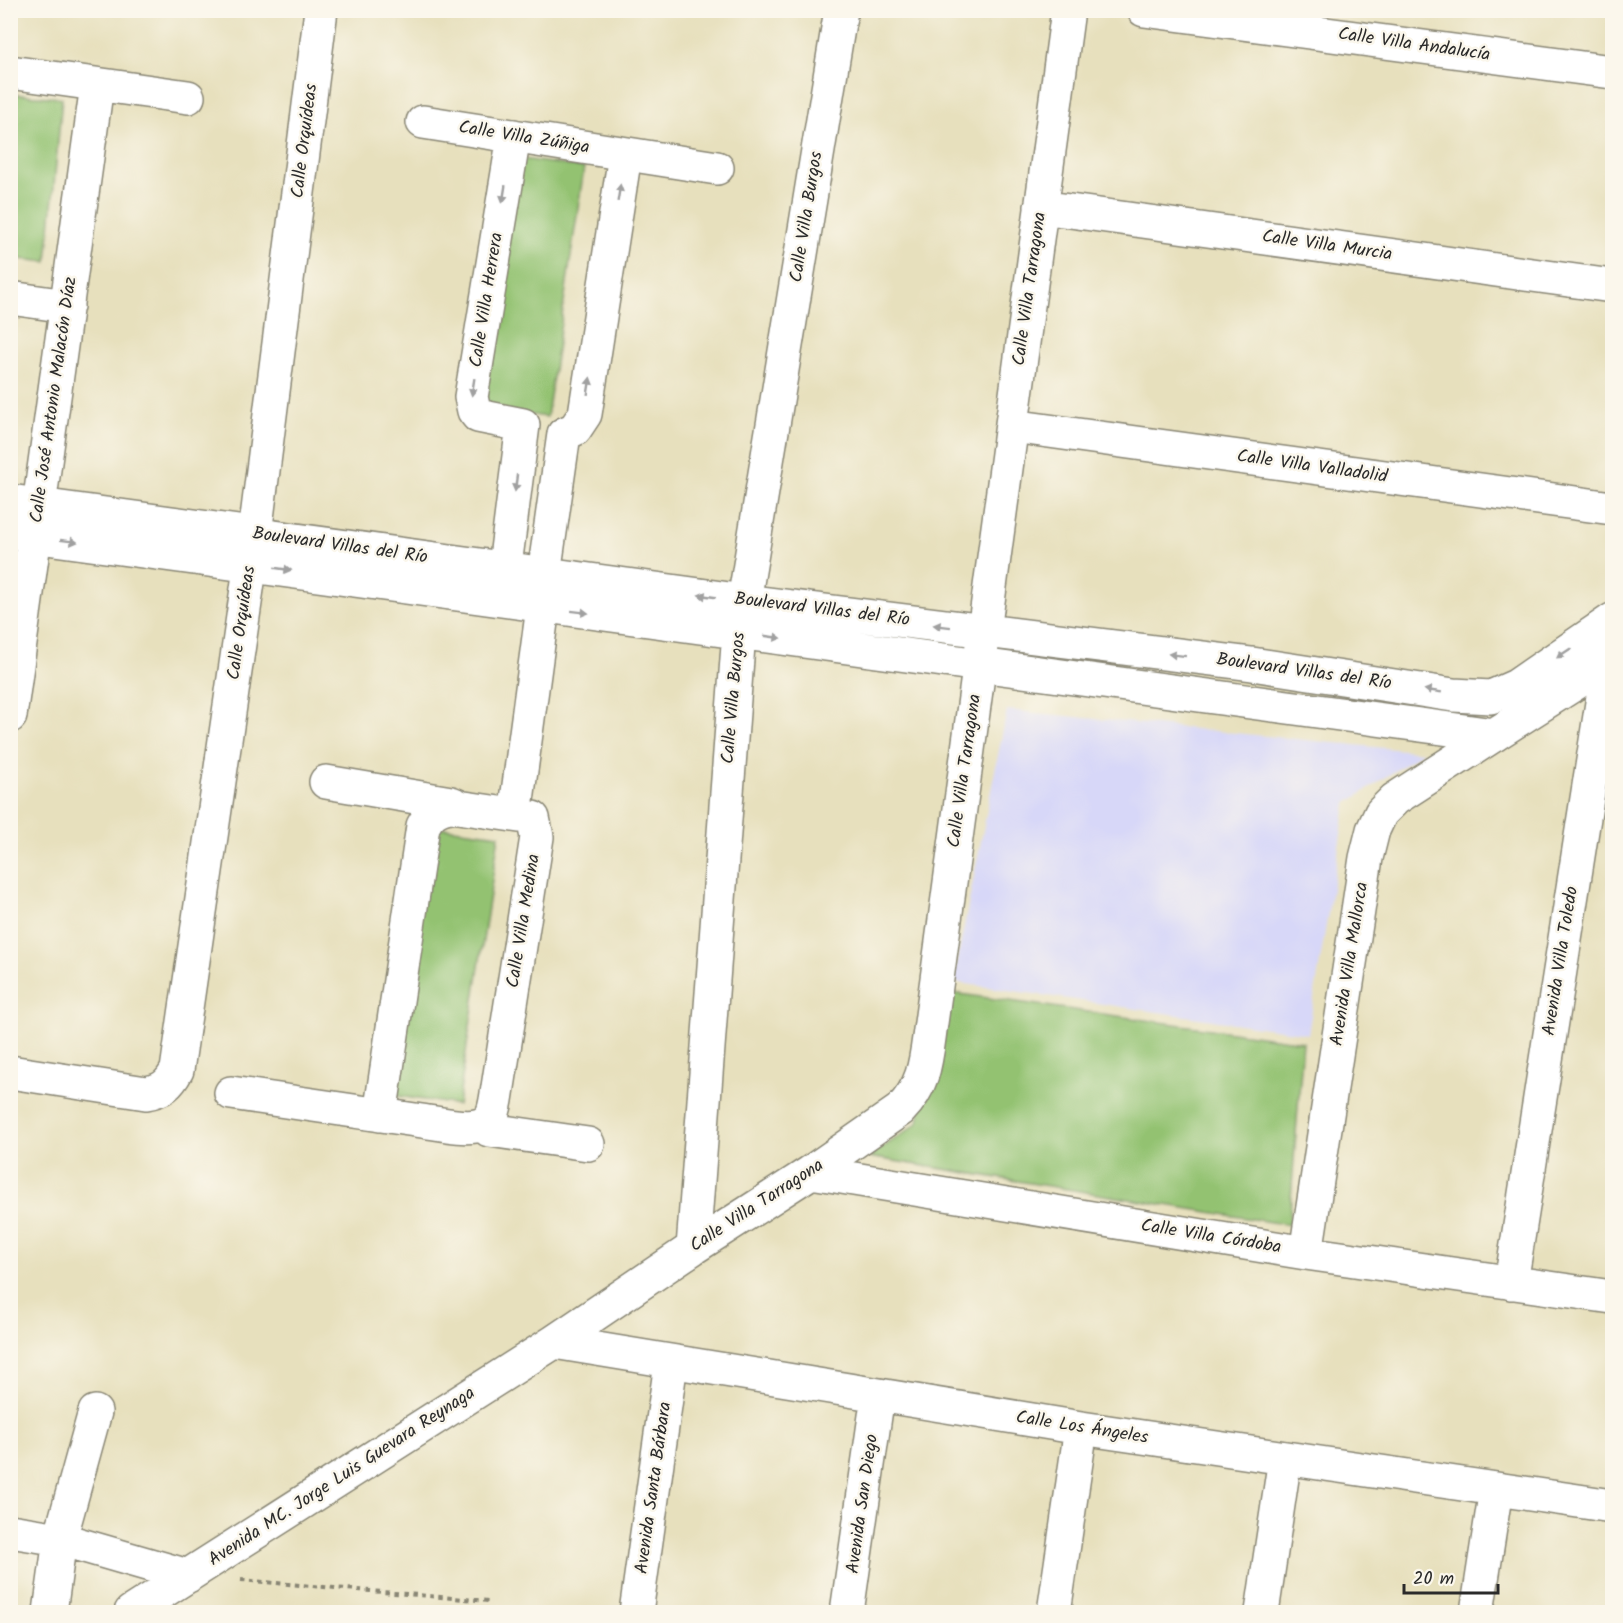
<svg xmlns="http://www.w3.org/2000/svg" width="1623" height="1623" font-family="Kalam,sans-serif">
<style>
.built{fill:#d7d7f8}
.green{fill:#93c271;stroke:#5f764e;stroke-width:1.5}
.lines{fill:none;stroke-linecap:round;stroke-linejoin:round}
.minor-casing{stroke:#898674;stroke-width:36}
.tertiary-casing{stroke:#898674;stroke-width:36}
.path{stroke:#898674;stroke-width:4;stroke-dasharray:4.5 4.5;stroke-linecap:butt}
.minor{stroke:#fff;stroke-width:33}
.tertiary{stroke:#fff;stroke-width:33}
.oneway{fill:#a0a0a0}
.labels{text-anchor:middle;dominant-baseline:central;stroke-width:5;stroke-linejoin:round;paint-order:stroke}
.street-label{font-size:18px;fill:#2b2b2b;stroke:#fbf7ec}
</style>
<rect width="100%" height="100%" fill="#fbf7ec"/>
<filter id="ink" filterUnits="userSpaceOnUse"><feTurbulence type="fractalNoise" baseFrequency=".0167" numOctaves="2"/><feDisplacementMap in="SourceGraphic" scale="12" xChannelSelector="R" yChannelSelector="G"/><feConvolveMatrix kernelMatrix="1 2 1 2 8 2 1 2 1" color-interpolation-filters="sRGB"/></filter>
<filter id="wash" filterUnits="userSpaceOnUse"><feTurbulence type="fractalNoise" baseFrequency=".008" numOctaves="4" result="noise"/><feDisplacementMap in="SourceGraphic" scale="24" xChannelSelector="R" yChannelSelector="G"/><feGaussianBlur stdDeviation="1.35" result="paint"/><feColorMatrix in="noise" values="0 0 0 0 0 0 0 0 0 0 0 0 0 0 0 0 0 1.4 0 .05"/><feComposite in="paint" operator="in"/></filter>
<g filter="url(#wash)">
<rect width="100%" height="100%" fill="#e7e0bd"/>
<!-- built -->
<path class="built" d="M1007,710L1423,752L1346,804L1308,1034L953,982Z"/>
<!-- green -->
<path class="green" d="M10,94L62,98L47,262L11,258Z
M510,157L584,168L547,417L473,407Z
M431,826L499,835L458,1105L392,1095Z
M938,991L1303,1042L1289,1225L869,1157L918,1123Z"/>
</g>
<g filter="url(#ink)">
<g class="lines">
<defs>
<path id="minor" d="M1144,10L1612,72
M10,72L188,97
M423,122L717,168
M1041,207L1612,286
M10,298L67,306
M1012,426L1612,508
M501,597L523,425L478,416L474,411L471,397L514,136
M10,716L97,85
M326,782L451,803L458,806
M515,815L543,607L544,574L564,434L575,429L585,414L625,155
M10,1072L146,1093C163,1090 169,1085 177,1070L255,534L321,10
M231,1093C295,1102 358,1112 422,1121C437,1123 466,1130 480,1125C492,1121 494,1111 496,1100L537,837L533,818L451,806C438,808 429,813 423,826L380,1115
M484,1124L489,1130L588,1144
M811,1172L1306,1253L1612,1297
M693,1248L739,632L841,10
M1306,1253L1366,858L1373,830L1381,813L1395,799L1494,735
M1511,1283L1612,639
M554,1342L1081,1428L1612,1506
M10,1531L60,1539L188,1576
M50,1612L60,1539L95,1412
M131,1612L554,1342L693,1248L811,1172L900,1110C926,1084 926,1058 931,1023L1068,10
M636,1612L671,1363
M847,1612L878,1395
M1054,1612L1081,1428
M1262,1612L1285,1458
M1477,1612L1496,1489"/>
<path id="tertiary" d="M10,501L744,601L1252,664L1453,695L1491,697L1516,686L1612,620
M10,533L1494,735L1612,660"/>
</defs>
<!-- minor casing -->
<use href="#minor" class="minor-casing"/>
<!-- tertiary casing -->
<use href="#tertiary" class="tertiary-casing"/>
<!-- path -->
<path class="path" d="M241,1580L488,1601"/>
<!-- minor -->
<use href="#minor" class="minor"/>
<!-- tertiary -->
<use href="#tertiary" class="tertiary"/>
</g>
<!-- one-way arrows -->
<defs><path id="oneway-solid" d="M-6-.8H1V-3.2L6.5 0L1 3.2V.8H-6Z" transform="scale(1.5)"/></defs>
<g class="oneway">
<use href="#oneway-solid" transform="translate(619 193) rotate(-81)"/>
<use href="#oneway-solid" transform="translate(504 194) rotate(99)"/>
<use href="#oneway-solid" transform="translate(589 386) rotate(-81)"/>
<use href="#oneway-solid" transform="translate(473 387) rotate(99)"/>
<use href="#oneway-solid" transform="translate(516 483) rotate(97)"/>
<use href="#oneway-solid" transform="translate(69 541) rotate(7)"/>
<use href="#oneway-solid" transform="translate(283 569) rotate(8)"/>
<use href="#oneway-solid" transform="translate(707 596) rotate(-172)"/>
<use href="#oneway-solid" transform="translate(580 612) rotate(7)"/>
<use href="#oneway-solid" transform="translate(942 626) rotate(-173)"/>
<use href="#oneway-solid" transform="translate(773 637) rotate(8)"/>
<use href="#oneway-solid" transform="translate(1564 653) rotate(146)"/>
<use href="#oneway-solid" transform="translate(1177 655) rotate(-173)"/>
<use href="#oneway-solid" transform="translate(1433 691) rotate(-171)"/>
</g>
</g>
<g class="labels">
<!-- street labels -->
<g class="street-label">
<text transform="translate(1414 45) rotate(8)">Calle Villa Andalucía</text>
<text transform="translate(524 138) rotate(9)">Calle Villa Zúñiga</text>
<text transform="translate(305 141) rotate(-83)">Calle Orquídeas</text>
<text transform="translate(807 217) rotate(-81)">Calle Villa Burgos</text>
<text transform="translate(1327 246) rotate(8)">Calle Villa Murcia</text>
<text transform="translate(1030 289) rotate(-82)">Calle Villa Tarragona</text>
<text transform="translate(487 300) rotate(-81)">Calle Villa Herrera</text>
<text transform="translate(54 400) rotate(-82)">Calle José Antonio Malacón Díaz</text>
<text transform="translate(1312 467) rotate(8)">Calle Villa Valladolid</text>
<text transform="translate(340 546) rotate(8)">Boulevard Villas del Río</text>
<text transform="translate(822 610) rotate(7)">Boulevard Villas del Río</text>
<text transform="translate(242 623) rotate(-82)">Calle Orquídeas</text>
<text transform="translate(1304 672) rotate(8)">Boulevard Villas del Río</text>
<text transform="translate(734 698) rotate(-85)">Calle Villa Burgos</text>
<text transform="translate(965 771) rotate(-82)">Calle Villa Tarragona</text>
<text transform="translate(524 921) rotate(-81)">Calle Villa Medina</text>
<text transform="translate(1561 961) rotate(-81)">Avenida Villa Toledo</text>
<text transform="translate(1350 964) rotate(-81)">Avenida Villa Mallorca</text>
<text transform="translate(757 1206) rotate(-33)">Calle Villa Tarragona</text>
<text transform="translate(1211 1237) rotate(9)">Calle Villa Córdoba</text>
<text transform="translate(1082 1428) rotate(9)">Calle Los Ángeles</text>
<text transform="translate(342 1477) rotate(-33)">Avenida MC. Jorge Luis Guevara Reynaga</text>
<text transform="translate(654 1488) rotate(-82)">Avenida Santa Bárbara</text>
<text transform="translate(863 1504) rotate(-82)">Avenida San Diego</text>
</g>
</g>
<!-- margin -->
<rect width="1623" height="1623" fill="none" stroke="#fbf7ec" stroke-width="36"/>
<!-- scale -->
<path d="M1404 1584v9h94v-9" fill="none" stroke="#2b2b2b" stroke-width="3"/>
<text x="1413" y="1584" font-size="18" fill="#2b2b2b" stroke="#fbf7ec" stroke-width="4.5" paint-order="stroke">20 m</text>
</svg>
